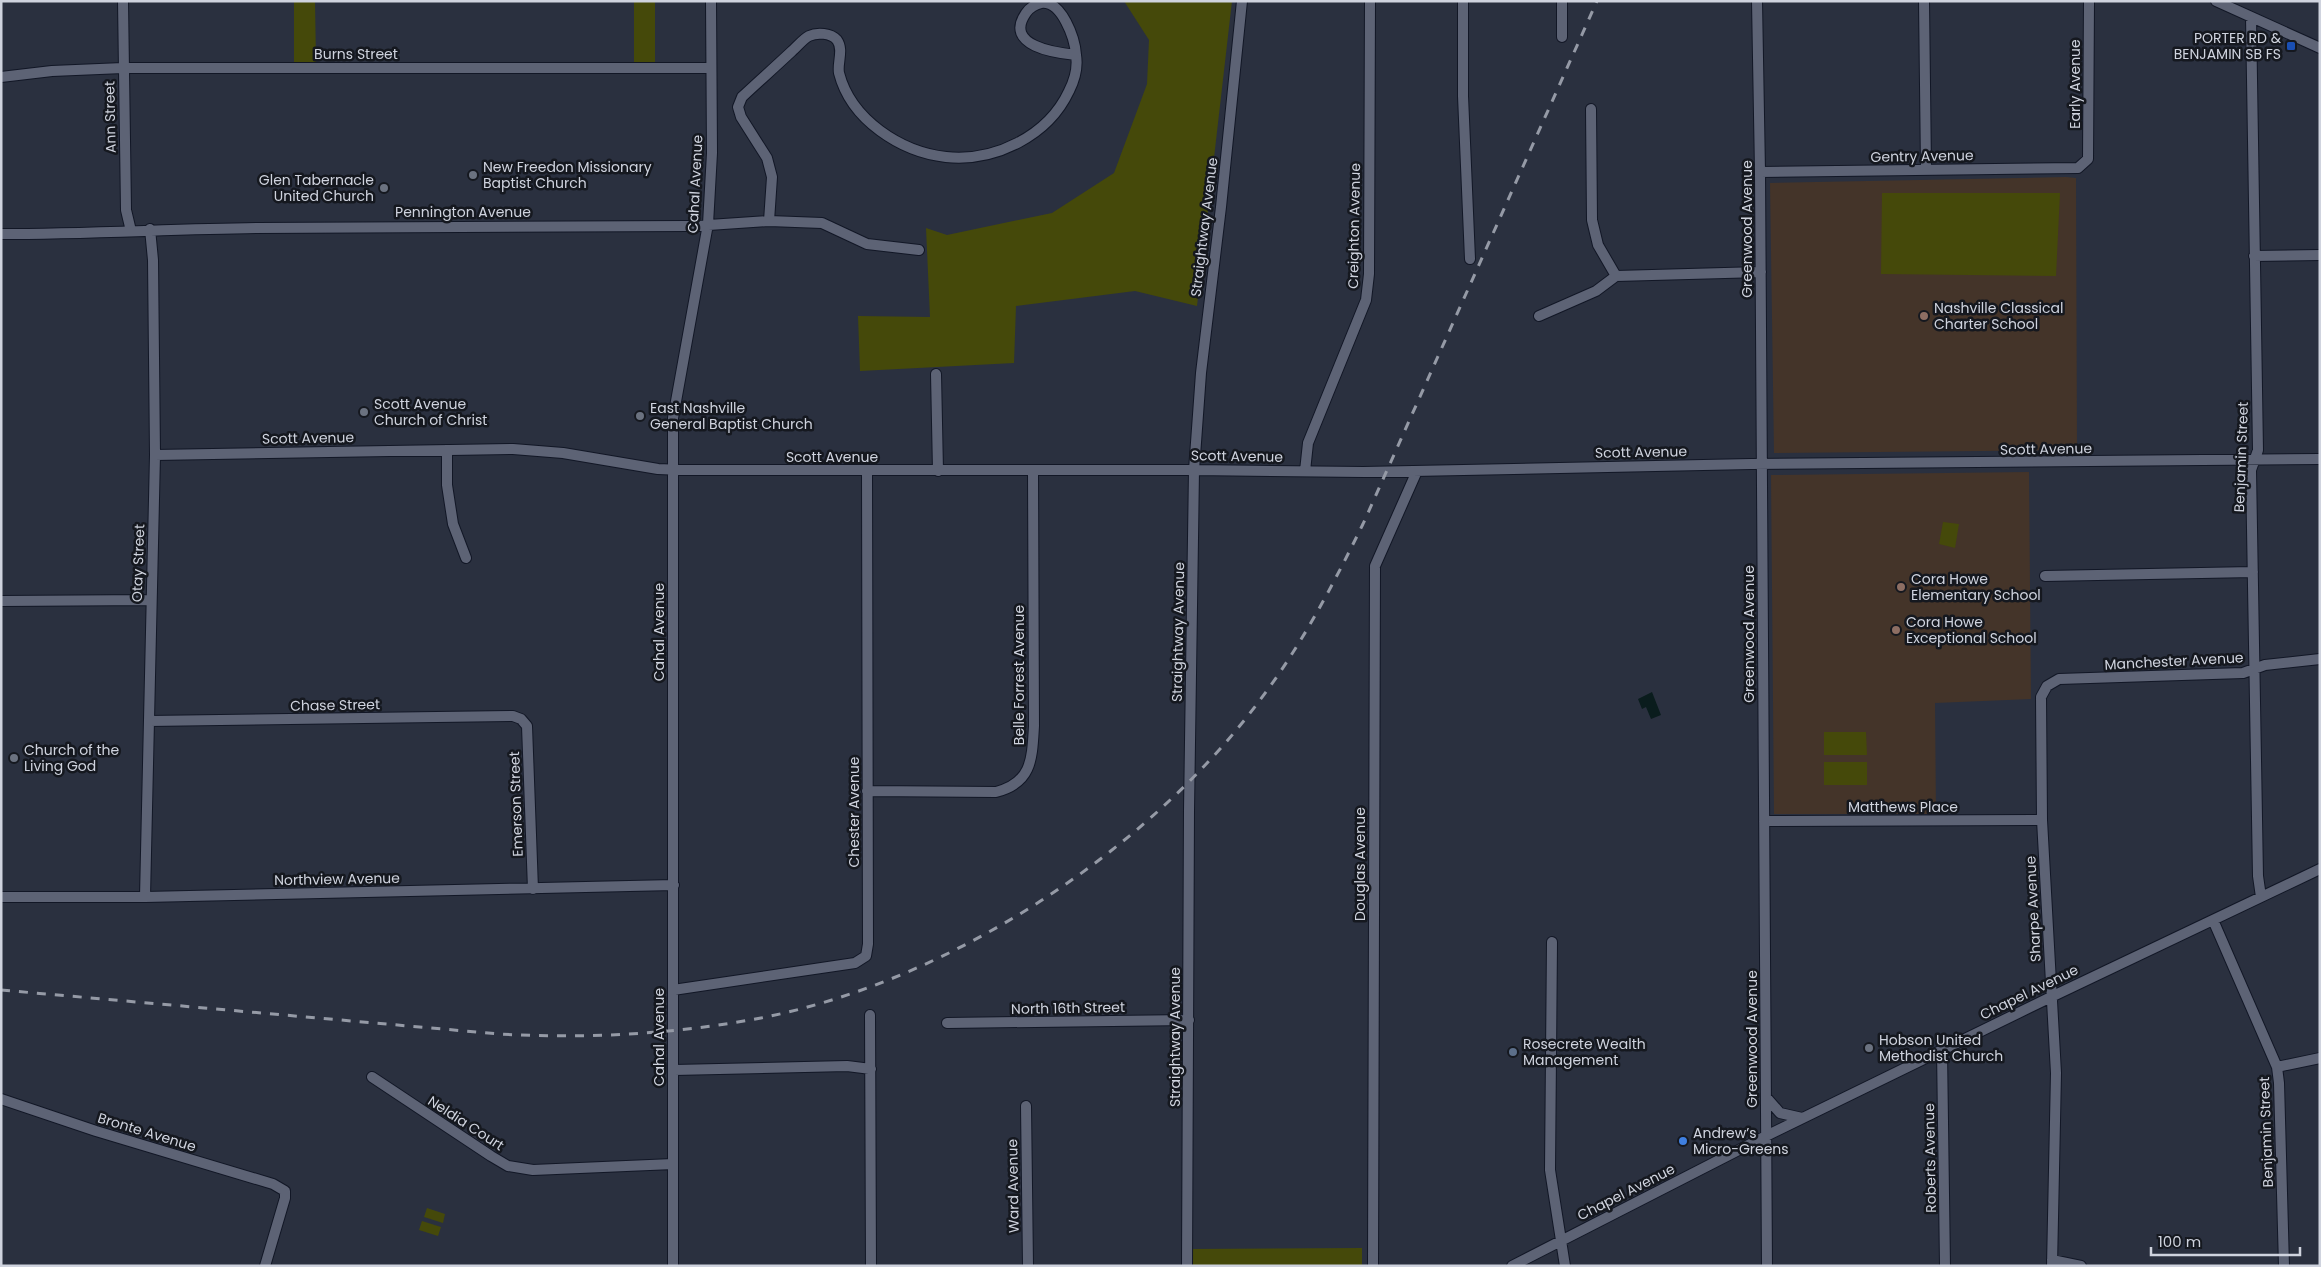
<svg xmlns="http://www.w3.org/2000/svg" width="2321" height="1267" font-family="Poppins,sans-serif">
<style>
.education{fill:#443429}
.green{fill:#45490a}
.water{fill:#0a1c1d}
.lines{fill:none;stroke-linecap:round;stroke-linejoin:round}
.minor-casing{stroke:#121726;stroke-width:12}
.minor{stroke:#5d6375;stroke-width:10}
.rail{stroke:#959aa6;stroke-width:3;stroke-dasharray:9 9;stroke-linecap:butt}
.transit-dot{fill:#1a4fb4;stroke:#15181f;stroke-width:2}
.worship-dot{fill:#6b7280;stroke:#15181f;stroke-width:2}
.education-dot{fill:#8d6e63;stroke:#15181f;stroke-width:2}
.service-dot{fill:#5c6f8a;stroke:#15181f;stroke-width:2}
.shop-dot{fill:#3f7fe0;stroke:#15181f;stroke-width:2}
.labels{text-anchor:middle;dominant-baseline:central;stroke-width:5;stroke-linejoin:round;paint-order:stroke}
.poi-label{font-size:14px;fill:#cfd3de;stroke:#15181f;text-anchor:start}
.street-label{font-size:14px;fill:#cfd3de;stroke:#15181f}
</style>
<rect width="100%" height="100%" fill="#2a303f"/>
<!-- education -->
<path class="education" d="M2066,177L2076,178L2077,450L1774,453L1770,183Z
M2029,472L2031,699L1935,703L1936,814H1774L1771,475Z"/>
<!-- green -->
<path class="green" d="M294,1H315L316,62H294Z
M634,1H655V62H634Z
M1124,1H1232L1197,306L1135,291L1016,306L1014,363L860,371L858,316L930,317L926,228L947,235L1052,213L1114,173L1147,84L1149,40Z
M1882,193H2060L2056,276L1881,274Z
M1943,522L1959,524L1955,548L1939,544Z
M1824,732H1866L1867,755H1824Z
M1824,762H1867V785H1824Z
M427,1208L445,1214L443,1223L424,1217Z
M422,1221L441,1227L438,1236L419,1230Z
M1362,1248V1266H1192V1249Z"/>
<!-- water -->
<path class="water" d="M1652,692L1661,715L1651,719L1646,707L1642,709L1638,699Z"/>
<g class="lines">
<defs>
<path id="minor" d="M123,1L126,210L131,231
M1463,1V96L1470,259
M1757,1L1760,172L1767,1266
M1924,1L1926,169
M2216,1L2320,48
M2251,17L2258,450L2251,470L2258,876L2261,897
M1562,37V1
M1,77L52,71L123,68H711
M1591,109L1592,220L1598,245L1616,276
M1760,172L2078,168L2088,159L2089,1
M769,221L772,177L767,158L741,117L738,107L742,97C758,82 775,67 792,51C797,47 803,39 809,36C817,32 831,33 837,40C844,50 837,63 839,73C851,120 901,152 946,157C995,162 1048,136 1069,91C1074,81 1078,67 1076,55C1075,39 1062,0 1041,3C1036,4 1029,8 1026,13C1003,46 1056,53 1076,55
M1,234C87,234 173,229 258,228C404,226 549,227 694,226L769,221L822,223L867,244L919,250
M2254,256L2320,255
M1539,316L1596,291L1616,276L1761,272
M936,374L938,471
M447,450V485L453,524L466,558
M155,455L513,449L563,453L658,469L682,470H1194L1363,472L1751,464L2320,459
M1305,471L1308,443L1366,300L1369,274L1370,1
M2045,576L2253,572
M1,601L151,600
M149,721L513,716L521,719L527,726L533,889
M867,791L996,792C1032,783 1032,759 1034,726L1033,471
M1764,821L2042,820
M1,897H145L674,885
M145,897L155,455L153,260L150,229
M2213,920L2277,1067L2279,1083L2284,1266
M1552,942L1550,1170L1565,1266
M673,990L855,963L866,956L868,944L867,471
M870,1015L871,1266
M947,1023L1189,1020
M1942,1050L1945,1266
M2277,1067L2320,1058
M674,1070L847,1066L871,1069
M372,1077L491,1156L508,1166L533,1170L673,1164
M1766,1097L1780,1113L1802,1118
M1,1099L96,1131L273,1184L285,1191V1198L265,1266
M1026,1106L1028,1266
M2052,1260L2081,1266
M673,1266V418L708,224L712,153L711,1
M1187,1266L1189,810L1194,470L1201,373L1221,207L1242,1
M1373,1266L1375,566L1417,471
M1512,1266L1766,1136L2051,997L2320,869
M2052,1266L2056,1073L2042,820L2041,697L2047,686L2059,679L2243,673L2265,665L2320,659"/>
</defs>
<!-- minor casing -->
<use href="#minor" class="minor-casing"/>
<!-- minor -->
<use href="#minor" class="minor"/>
<!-- rail -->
<path class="rail" d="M1,990L499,1034C587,1039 675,1034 761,1018C949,981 1146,853 1260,700C1301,646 1333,585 1363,524L1597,1"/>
</g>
<!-- markers -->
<rect class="transit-dot" x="2286" y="41" width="10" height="10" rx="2.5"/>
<g class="worship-dot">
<circle cx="473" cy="175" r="5"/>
<circle cx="384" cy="188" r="5"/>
<circle cx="364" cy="412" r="5"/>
<circle cx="640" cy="416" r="5"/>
<circle cx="14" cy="758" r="5"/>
<circle cx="1869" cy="1048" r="5"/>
</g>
<g class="education-dot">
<circle cx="1924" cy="316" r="5"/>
<circle cx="1901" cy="587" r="5"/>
<circle cx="1896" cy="630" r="5"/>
</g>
<circle class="service-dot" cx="1513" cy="1052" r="5"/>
<circle class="shop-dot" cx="1683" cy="1141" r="5"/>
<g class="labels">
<!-- poi labels -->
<g class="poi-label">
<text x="2281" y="38" text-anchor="end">PORTER RD &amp;<tspan x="2281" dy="16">BENJAMIN SB FS</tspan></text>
<text x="483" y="167">New Freedon Missionary<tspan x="483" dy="16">Baptist Church</tspan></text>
<text x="374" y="180" text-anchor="end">Glen Tabernacle<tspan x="374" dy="16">United Church</tspan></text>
<text x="1934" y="308">Nashville Classical<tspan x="1934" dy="16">Charter School</tspan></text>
<text x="374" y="404">Scott Avenue<tspan x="374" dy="16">Church of Christ</tspan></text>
<text x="650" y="408">East Nashville<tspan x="650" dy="16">General Baptist Church</tspan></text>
<text x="1911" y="579">Cora Howe<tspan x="1911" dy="16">Elementary School</tspan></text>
<text x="1906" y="622">Cora Howe<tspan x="1906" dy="16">Exceptional School</tspan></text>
<text x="24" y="750">Church of the<tspan x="24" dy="16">Living God</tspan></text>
<text x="1879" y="1040">Hobson United<tspan x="1879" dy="16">Methodist Church</tspan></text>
<text x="1523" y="1044">Rosecrete Wealth<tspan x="1523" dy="16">Management</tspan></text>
<text x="1693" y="1133">Andrew’s<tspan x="1693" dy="16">Micro-Greens</tspan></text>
</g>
<!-- street labels -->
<g class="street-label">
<text x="356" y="54">Burns Street</text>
<text transform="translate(2075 84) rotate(-90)">Early Avenue</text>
<text transform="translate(110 117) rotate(-91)">Ann Street</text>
<text transform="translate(1922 156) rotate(-1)">Gentry Avenue</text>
<text transform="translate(695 184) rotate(-87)">Cahal Avenue</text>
<text x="463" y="212">Pennington Avenue</text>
<text transform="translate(1354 226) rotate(-89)">Creighton Avenue</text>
<text transform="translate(1204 227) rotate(-83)">Straightway Avenue</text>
<text transform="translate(1747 229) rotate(-90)">Greenwood Avenue</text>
<text transform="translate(308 438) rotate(-1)">Scott Avenue</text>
<text transform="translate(2046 449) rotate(-1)">Scott Avenue</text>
<text transform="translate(1641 452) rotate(-1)">Scott Avenue</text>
<text transform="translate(1237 456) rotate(1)">Scott Avenue</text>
<text x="832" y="457">Scott Avenue</text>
<text transform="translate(2241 457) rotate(-88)">Benjamin Street</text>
<text transform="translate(138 563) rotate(-88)">Otay Street</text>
<text transform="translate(659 632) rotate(-90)">Cahal Avenue</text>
<text transform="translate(1178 632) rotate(-89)">Straightway Avenue</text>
<text transform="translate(1749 634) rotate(-90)">Greenwood Avenue</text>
<text transform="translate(2174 661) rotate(-3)">Manchester Avenue</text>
<text transform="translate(1019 675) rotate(-90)">Belle Forrest Avenue</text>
<text transform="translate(335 705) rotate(-1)">Chase Street</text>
<text transform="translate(516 804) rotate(-92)">Emerson Street</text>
<text x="1903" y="807">Matthews Place</text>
<text transform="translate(854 812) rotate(-90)">Chester Avenue</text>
<text transform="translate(1360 864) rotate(-90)">Douglas Avenue</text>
<text transform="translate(337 879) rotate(-1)">Northview Avenue</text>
<text transform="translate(2033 909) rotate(-93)">Sharpe Avenue</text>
<text transform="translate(2029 992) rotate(-26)">Chapel Avenue</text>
<text transform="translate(1068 1008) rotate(-1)">North 16th Street</text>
<text transform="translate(659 1037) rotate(-90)">Cahal Avenue</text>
<text transform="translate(1175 1037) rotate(-90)">Straightway Avenue</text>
<text transform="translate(1752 1039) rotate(-90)">Greenwood Avenue</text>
<text transform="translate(466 1123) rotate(33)">Neldia Court</text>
<text transform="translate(147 1132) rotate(17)">Bronte Avenue</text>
<text transform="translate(2266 1132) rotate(-92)">Benjamin Street</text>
<text transform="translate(1930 1158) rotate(-91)">Roberts Avenue</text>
<text transform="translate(1013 1186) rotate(-91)">Ward Avenue</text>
<text transform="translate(1626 1192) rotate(-27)">Chapel Avenue</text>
</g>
</g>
<!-- border -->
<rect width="2321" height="1267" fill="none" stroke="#cfd3de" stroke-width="5"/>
<!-- scale -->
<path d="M2151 1247v8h149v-8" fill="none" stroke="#cfd3de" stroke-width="2.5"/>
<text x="2158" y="1247" font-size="15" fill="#cfd3de" stroke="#15181f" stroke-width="4" paint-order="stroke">100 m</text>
</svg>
